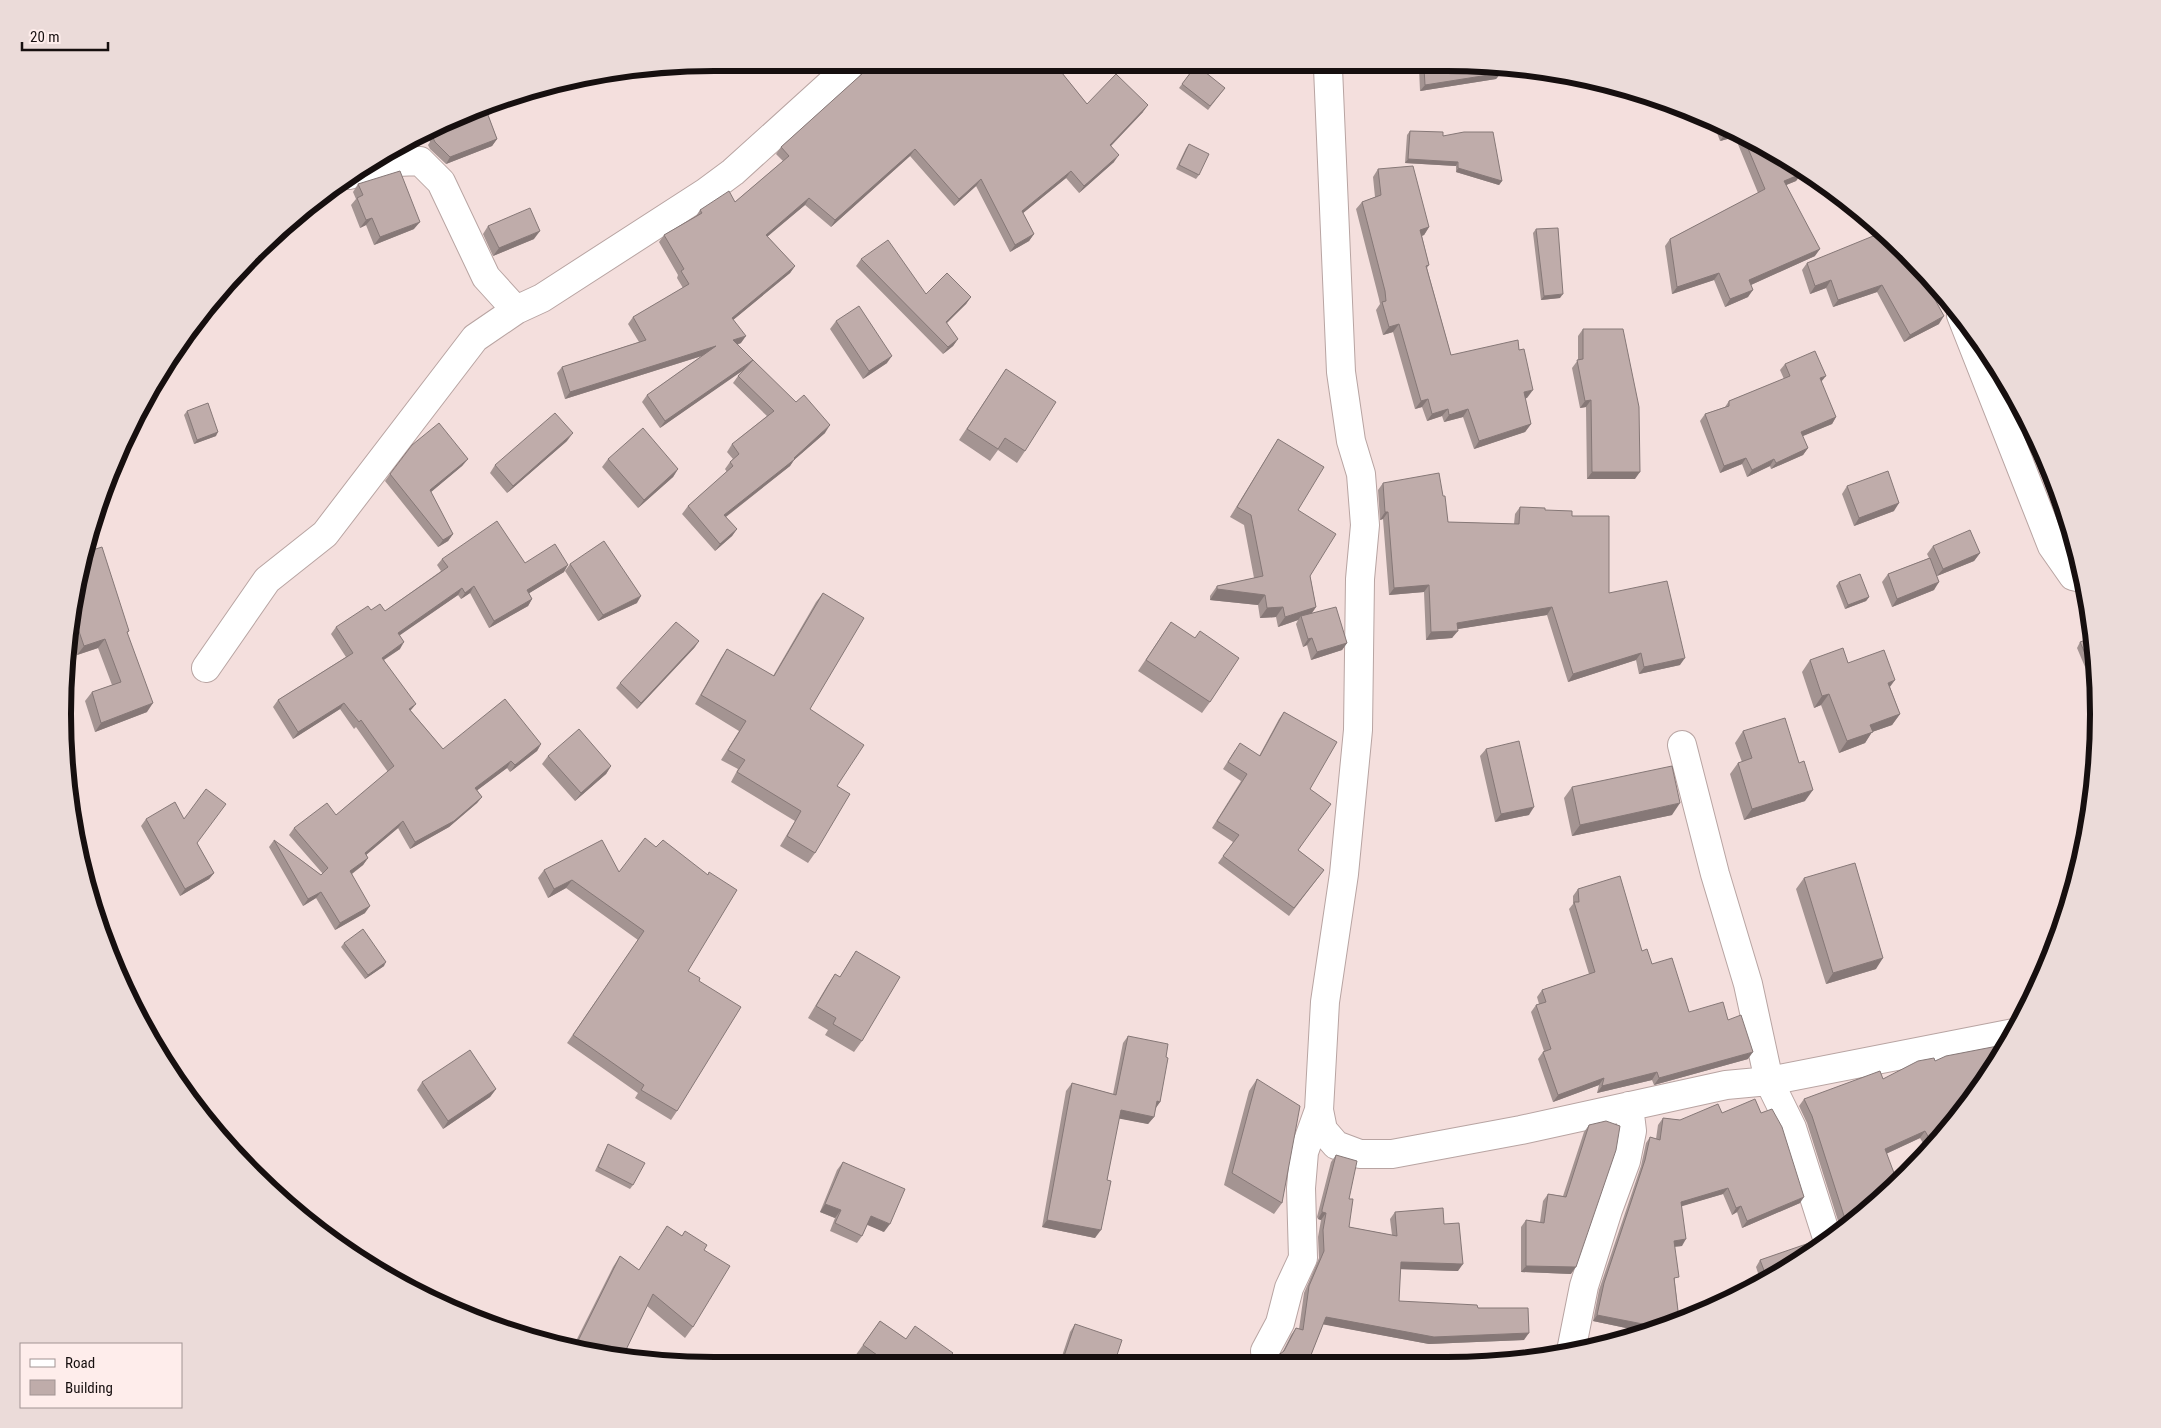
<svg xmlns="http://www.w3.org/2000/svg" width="2161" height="1428" font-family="'Roboto Condensed',sans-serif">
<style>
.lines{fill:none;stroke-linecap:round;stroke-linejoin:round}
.street-casing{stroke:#b8a4a2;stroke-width:30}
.street{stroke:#fff;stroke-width:28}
.wall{fill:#a49492}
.shaded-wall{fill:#867877}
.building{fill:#bfacaa;stroke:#867877}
.rim{fill:none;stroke:#160f0f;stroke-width:6}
</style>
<rect width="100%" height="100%" fill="#f4dfdd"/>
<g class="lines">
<defs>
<path id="street" d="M1328,68L1341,372L1351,441L1361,474L1365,525L1360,579L1358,730L1344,874L1325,1002L1319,1110L1323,1130L1336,1145L1360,1154H1392L1521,1130L1726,1085L1769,1081L1792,1128L1828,1241
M349,175L397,162L420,161L441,182L486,277L516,310
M1961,315L2052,546L2073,576L2082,578
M206,668L267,580L325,534L475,338L516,310L542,298L706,192L733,172L848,68
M1682,745L1715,874L1748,984L1769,1081L2014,1033
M1265,1351L1280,1323L1289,1288L1303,1258L1301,1188L1304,1152L1319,1110
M1571,1351L1584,1286L1608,1210L1626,1161L1632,1131L1629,1106"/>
</defs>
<!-- street casing -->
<use href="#street" class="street-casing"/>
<!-- street -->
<use href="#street" class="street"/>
</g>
<!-- wall -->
<path class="wall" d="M862,68H1058L1087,104L1143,112L1111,146L1114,162L1079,193L1066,178L1023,213L1034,234L1029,241L1010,252L976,186L954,206L910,156L831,227L805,205L767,236L795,266L790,273L733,320L741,343L737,345L753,360L751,363L825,433L794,460L790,466L726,517L737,529L732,536L715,551L682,514L688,506L727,472L725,469L730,462L733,459L727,452L732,444L767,416L733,383L738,376L744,369L660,428L642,402L647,395L702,356L565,399L557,373L562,367L639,342L628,324L633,317L683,288L677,278L678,275L659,242L664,235L696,216L700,210L735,202L783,161L776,154L781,147L862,74L863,72Z
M1194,68L1225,88L1208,110L1179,88Z
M1419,68H1500L1501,73L1496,79L1420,91Z
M485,107L497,139L492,146L446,164L430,149L428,145L430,142L427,135Z
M1713,122L1735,130L1801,174L1796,181L1786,185L1815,256L1751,285L1748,297L1725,307L1714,280L1672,294L1665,246L1670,239L1758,193L1735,137L1720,141Z
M1410,131L1443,136L1502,181L1499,185L1456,172V166L1405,163L1407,135Z
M1189,144L1199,175L1196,179L1176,169L1186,148Z
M1378,169L1429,227L1424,235L1422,236L1429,265L1427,268L1451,355L1527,398H1525L1531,424L1525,432L1474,449L1463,417L1444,422L1442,416L1427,421L1422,407L1415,409L1393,332L1383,335L1376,310L1380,304L1379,299L1356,209L1362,202L1375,197L1373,177Z
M358,184L414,229L374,245L366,225L360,228L351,205L356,199L353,192Z
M488,226L534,239L493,256L483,234Z
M1536,229L1560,298L1541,300L1533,233Z
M861,259L926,294L971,297L966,304L946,323L958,339L953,346L943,354L856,266Z
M1807,263L1919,272L1939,324L1904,342L1877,292L1833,307L1826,288L1810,294L1802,270Z
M836,321L887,363L863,379L830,329Z
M1583,329L1635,479H1587L1586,407L1580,408L1572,368L1578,360V336Z
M1785,364L1821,382L1836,417L1832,424L1802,436L1808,448L1803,455L1771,469L1770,466L1747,477L1742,464L1720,473L1700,421L1705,414L1725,407L1729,401L1784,379L1780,370Z
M1006,369L1025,451L1017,463L998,450L990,461L959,440Z
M187,411L216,436L194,444L184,415Z
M1278,439L1298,510L1316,607L1312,613L1347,643L1342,650L1311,660L1307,645L1303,647L1296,624L1298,620L1278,627L1276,617L1260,618L1258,605L1210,600V596L1217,586L1254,578L1244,525L1230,517Z
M567,441L507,493L490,473L495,465Z
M468,459L462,466L431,492L453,534L448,541L438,547L385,481L390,474Z
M608,459L678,469L673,477L638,508L602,467Z
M1383,483L1443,496L1448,522L1514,524L1515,514L1520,507L1572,516L1609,593L1680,665L1639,674L1636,660L1568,682L1547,615L1457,629L1452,638L1426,640L1424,592L1389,595L1383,519L1380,520L1378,490Z
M1847,486L1894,511L1854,526L1842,494Z
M1933,546L1980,553L1974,561L1937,576L1934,590L1892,607L1882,582L1888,574L1929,558L1927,554Z
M83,553L129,631L127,633L147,712L95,732L85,701L92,692L112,685L98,648L77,655L70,633Z
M442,559L525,563L564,572L529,593L532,599L528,606L489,628L470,593L461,599L458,595L399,635L400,649L384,660L411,711L443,749L541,744L537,751L510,772L507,768L477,790L482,797L477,803L449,827L410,849L398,828L366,855L368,858L363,865L352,874L365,913L335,930L316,898L303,906L269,847L274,840L321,875L323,874L289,835L294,828L336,815L388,772L356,727L354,729L340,709L293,739L273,707L278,700L346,657L331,634L336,627L371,610L385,611L441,571L437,565Z
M570,564L637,603L598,621L565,571Z
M1839,582L1869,597L1866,601L1845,609L1836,586Z
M823,593L810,709L837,786L815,853L808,863L780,846L795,821L731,782L738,769L721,760L739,731L695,704L721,658L727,649L773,676L816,602Z
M1171,622L1210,702L1202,713L1138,671Z
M2080,642L2097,672L2096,693L2077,648Z
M695,647L637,709L616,688L620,683Z
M1810,660L1848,663L1890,687L1900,714L1892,725L1872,732L1865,743L1839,753L1821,705L1814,708L1802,672Z
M1284,712L1310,789L1298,850L1324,870L1289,916L1218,863L1233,842L1212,828L1241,781L1223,769L1235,750L1259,756L1279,719Z
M1743,731L1805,801L1744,820L1730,774L1738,763L1742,762L1735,743Z
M1486,749L1529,815L1495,822L1480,756Z
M548,756L611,766L606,774L575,801L542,764Z
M1572,787L1672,815L1572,836L1564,798Z
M146,819L197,843L214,873L209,879L180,896L141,826Z
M544,870L619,872L688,971L699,981L677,1111L671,1120L635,1098L638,1093L567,1043L638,940L566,888L548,898L538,878Z
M1804,878L1876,969L1826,984L1796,889Z
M1578,889L1642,951L1652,964L1689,1012L1728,1020L1748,1059L1654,1085L1652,1080L1597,1093L1599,1085L1553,1102L1538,1059L1543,1052L1544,1051L1531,1012L1536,1005L1539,1004L1537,997L1542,990L1589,974L1569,909L1573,904V896Z
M344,943L384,966L365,979L341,947Z
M856,951L862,1041L854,1052L825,1035L828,1030L808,1018L827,986L835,974L840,977Z
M1128,1036L1166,1057L1160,1102L1155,1109L1154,1117L1148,1124L1119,1118L1095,1238L1042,1227L1066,1091L1072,1083L1113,1094L1123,1043Z
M1257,1079L1282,1203L1274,1214L1224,1185L1249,1091Z
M1883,1079L1937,1144L1928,1152L1920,1138L1886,1154L1897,1181L1853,1222L1840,1227L1807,1123L1799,1106L1804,1099Z
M422,1082L496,1089L490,1097L443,1129L417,1090Z
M1722,1113L1800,1203L1742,1228L1737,1212L1732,1215L1723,1194L1681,1206L1682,1246L1674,1247L1675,1283L1679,1319L1645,1332L1593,1321L1599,1290L1641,1166L1646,1143L1650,1137L1656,1139L1658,1125L1663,1118L1680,1120Z
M1589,1125L1571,1274L1521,1272V1227L1526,1220L1540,1222L1543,1201L1548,1194L1563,1196L1584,1132Z
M608,1144L633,1185L630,1189L595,1171L606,1148Z
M1336,1155L1349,1199V1227L1392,1235L1390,1219L1395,1212L1444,1224L1458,1271L1400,1269L1399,1301L1478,1308L1524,1340L1429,1344L1323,1324L1309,1360L1312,1363H1270L1273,1359L1282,1353L1291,1335L1296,1328L1299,1329L1304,1293L1319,1258L1318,1237L1321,1220L1318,1219L1317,1217L1331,1162Z
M843,1162L884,1232L867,1224L862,1236L857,1243L830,1231L835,1218L820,1212L837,1170Z
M667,1226L704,1250L693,1327L685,1338L647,1306L622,1358L573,1347L613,1267L620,1256L639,1270Z
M1820,1246L1761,1282L1756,1267L1760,1260Z
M880,1321L906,1339L949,1357L956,1361H863L855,1356Z
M1075,1324L1117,1355L1125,1362H1060L1070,1332Z
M1430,1357L1429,1364H1425Z"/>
<!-- shaded-wall -->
<path class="shaded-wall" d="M1501,73L1496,79L1420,91L1425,85Z
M1148,105L1143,112L1105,152L1110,145Z
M1736,130L1738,132L1735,137L1720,141L1725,134Z
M497,139L492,146L446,164L450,157Z
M915,149L910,156L831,227L835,220Z
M1119,155L1114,162L1079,193L1084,186Z
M1408,159L1458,162L1456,166L1405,163Z
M1458,168L1502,181L1499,185L1456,172Z
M1071,171L1066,178L1017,218L1022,211Z
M1801,174L1796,181L1779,188L1784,181Z
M981,179L976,186L954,206L959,199Z
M809,198L805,205L761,242L766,235Z
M372,218L366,225L360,228L366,220Z
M420,222L414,229L374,245L380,237Z
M1429,227L1424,235L1415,238L1420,230Z
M540,231L534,239L493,256L499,248Z
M1034,234L1029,241L1010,252L1015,245Z
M1820,249L1815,256L1744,288L1749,280Z
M795,266L790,273L727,325L732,318Z
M1719,273L1714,280L1672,294L1677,287Z
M1831,280L1826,288L1810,294L1815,286Z
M1882,285L1877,292L1833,307L1838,300Z
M1753,290L1748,297L1725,307L1730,299Z
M1563,294L1560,298L1541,300L1544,296Z
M971,297L966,304L941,329L946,322Z
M1944,316L1939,324L1904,342L1910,335Z
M1399,324L1393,332L1383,335L1389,327Z
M746,336L741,343L728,347L733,340Z
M958,339L953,346L943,354L948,347Z
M716,346L711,353L565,399L570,392Z
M892,356L887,363L863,379L869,371Z
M753,360L748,367L660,428L665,421Z
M1826,376L1821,382L1820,378Z
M1533,390L1527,398L1519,400L1524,392Z
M1428,399L1422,407L1415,409L1421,401Z
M1591,400L1586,407L1580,408L1585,401Z
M1448,409L1442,416L1427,421L1432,414Z
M1468,409L1463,417L1444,422L1449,415Z
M1836,417L1832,424L1796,439L1801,432Z
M1531,424L1525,432L1474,449L1479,441Z
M830,425L825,433L794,460L790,466L719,522L724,515L794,458Z
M218,432L216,436L194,444L197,440Z
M573,433L567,441L507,493L513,486Z
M1808,448L1803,455L1771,469L1776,463Z
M1746,458L1742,464L1720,473L1724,466Z
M468,459L462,466L425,497L430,490Z
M1774,459L1770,466L1747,477L1752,470Z
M678,469L673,477L638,508L644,500Z
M1592,472H1640L1635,479H1587Z
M1899,503L1894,511L1854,526L1859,518Z
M1385,512H1388L1383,519L1380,520Z
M737,529L732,536L715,551L720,544Z
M453,534L448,541L438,547L443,540Z
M1980,553L1974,561L1937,576L1943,569Z
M568,565L564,572L523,597L527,590Z
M1939,582L1934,590L1892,607L1897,599Z
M1429,585L1424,592L1389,595L1394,588Z
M474,586L470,593L461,599L465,593Z
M462,588L458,595L393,640L398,633Z
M1217,589L1265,595L1258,605L1210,600Z
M641,596L637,603L598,621L603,615Z
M1869,597L1866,601L1845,609L1848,605Z
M532,599L528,606L489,628L494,621Z
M1283,607L1276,617L1260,618L1267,608Z
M1316,607L1309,617L1301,616L1298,620L1278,627L1285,617Z
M1552,607L1547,615L1452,630L1457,623Z
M1458,631L1452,638L1426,640L1431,632Z
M1312,638L1307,645L1303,647L1308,639Z
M105,639L98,648L77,655L84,646Z
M699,641L695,647L637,709L641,703Z
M404,642L400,649L377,664L382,658Z
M1347,643L1342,650L1311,660L1317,652Z
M1641,653L1636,660L1568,682L1573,674Z
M1685,658L1680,665L1639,674L1644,667Z
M1895,680L1887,691L1888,683Z
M1829,694L1821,705L1814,708L1822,696Z
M153,703L147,712L95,732L101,723Z
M344,703L340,709L293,739L298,732Z
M416,704L411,710L404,715L409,709Z
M1900,714L1892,725L1872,732L1865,743L1839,753L1847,741L1870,725Z
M541,744L537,751L510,772L515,765Z
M511,761L507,768L471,795L475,788Z
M611,766L606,774L575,801L581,793Z
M1813,790L1805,801L1744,820L1752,809Z
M482,797L477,803L449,827L410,849L415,842Z
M1680,803L1672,815L1572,836L1580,825Z
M1534,807L1529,815L1495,822L1501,814Z
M403,821L398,828L360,860L365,853Z
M368,858L363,865L346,878L350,871Z
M214,873L209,879L180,896L185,889Z
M572,880L566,888L548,898L554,889Z
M321,892L316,898L303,906L308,899Z
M370,906L365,913L335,930L340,923Z
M1883,958L1876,969L1826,984L1833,973Z
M386,962L384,966L365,979L368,975Z
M1753,1052L1748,1059L1654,1085L1659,1078Z
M1657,1072L1652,1080L1597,1093L1602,1086Z
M1604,1078L1599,1085L1553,1102L1558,1095Z
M496,1089L490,1097L443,1129L448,1121Z
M1157,1101L1160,1102L1155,1109Z
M1121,1110L1154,1117L1148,1124L1116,1118Z
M1925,1131L1920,1138L1879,1157L1885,1149Z
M1728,1188L1723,1194L1676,1208L1681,1202Z
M1804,1197L1800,1203L1742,1228L1747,1221Z
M825,1204L841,1210L835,1218L820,1212Z
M1741,1206L1737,1212L1732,1215L1736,1208Z
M1322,1212L1326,1213L1321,1220L1318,1219Z
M1862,1213L1853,1222L1840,1227L1845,1219Z
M871,1216L890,1224L884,1232L865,1224Z
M1047,1220L1101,1230L1095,1238L1042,1227Z
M1686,1239L1682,1246L1669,1247L1674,1241Z
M1401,1262L1463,1264L1458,1271L1396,1269Z
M1526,1266L1576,1267L1571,1274L1521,1272Z
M1597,1315L1658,1327L1645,1332L1593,1321Z
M1326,1317L1529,1333L1524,1340L1429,1344L1321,1324Z"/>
<!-- building -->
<path class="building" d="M866,68H1058L1087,104L1116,74L1148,105L1110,145L1119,155L1084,186L1071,171L1022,211L1034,234L1015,245L981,179L959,199L915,149L835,220L809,198L766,235L795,266L732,318L746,336L733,340L753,360L665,421L647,395L716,346L570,392L562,367L646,340L633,317L689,284L681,271L684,269L664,235L702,213L700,210L729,191L735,202L789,156L781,147L863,73Z
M1194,68H1200L1225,88L1210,106L1182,84Z
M1424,68H1500L1501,73L1425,85Z
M485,107L497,139L450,157L435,142L433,138L436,137L434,132Z
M1722,125L1735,130H1736L1725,134Z
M1410,131L1443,132V136L1464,132H1493L1502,181L1458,168V162L1408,159Z
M1742,134L1801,174L1784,181L1820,249L1749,280L1753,290L1730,299L1719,273L1677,287L1670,239L1765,189Z
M1189,144L1209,154L1199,175L1179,165Z
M1413,166L1429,227L1420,230L1429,265L1426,266L1451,355L1518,340L1519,350L1524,349L1533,390L1524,392L1531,424L1479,441L1468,409L1449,415L1448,409L1432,414L1428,399L1421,401L1399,324L1389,327L1382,302L1386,301L1385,291L1362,202L1381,195L1378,169Z
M400,171L420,222L380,237L372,218L366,220L357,198L363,195L358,184Z
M530,208L540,231L499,248L488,226Z
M1558,228L1563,294L1544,296L1536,229Z
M1883,232L1917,267L1944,316L1910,335L1882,285L1838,300L1831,280L1815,286L1807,263Z
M888,240L926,294L947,273L971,297L946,322L958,339L948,347L861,259Z
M859,306L892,356L869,371L836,321Z
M1583,329H1623L1639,407L1640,472H1592L1591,400L1585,401L1577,360L1583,359Z
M1815,351L1826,376L1820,378L1836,417L1801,432L1808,448L1776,463L1774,459L1752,470L1746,458L1724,466L1705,414L1729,406V401L1790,376L1785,364Z
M753,360L796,402L804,395L830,425L794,458L795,459L724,515L737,529L720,544L688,506L733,466L730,462L739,454L732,444L774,411L738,376Z
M1006,369L1056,402L1025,451L1005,438L998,449L967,429Z
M208,403L218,432L197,440L187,411Z
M555,413L573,433L513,486L495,465Z
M439,423L468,459L430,490L453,534L443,540L390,474L412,445Z
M643,428L678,469L644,500L608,459Z
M1278,439L1324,467L1298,510L1336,534L1310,576L1316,607L1285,617L1283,607L1267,608L1265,595L1217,589V586L1263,576L1251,515L1237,507Z
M1888,471L1899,503L1859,518L1847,486Z
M1439,473L1443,496H1445L1448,522L1519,524L1520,507L1545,508V510L1572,511V516H1609V593L1667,581L1685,658L1644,667L1641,653L1573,674L1552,607L1457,623L1458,631L1431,632L1429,585L1394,588L1388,512H1385L1383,483Z
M497,521L525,563L555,544L568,565L527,590L532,599L494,621L474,586L465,593L462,588L398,633L404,642L382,658L416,704L409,709L443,749L505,699L541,744L515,765L511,761L475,788L482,797L454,821L415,842L403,821L365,853L368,858L350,871L370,906L340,923L321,892L308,899L274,840L321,875L328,868L294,828L327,803L336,815L394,766L361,720L359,722L344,703L298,732L278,700L353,653L336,627L368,606L371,610L380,604L385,611L448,567L442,559Z
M1970,530L1980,553L1943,569L1933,546Z
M604,541L641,596L603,615L570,564Z
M102,547L129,631L127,632L153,703L101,723L92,692L121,682L105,639L84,646L73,614L83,553Z
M1930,558L1939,582L1897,599L1888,574Z
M1860,574L1869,597L1848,605L1839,582Z
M823,593L864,618L810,709L864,745L837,786L850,794L815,853L787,836L801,811L737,772L745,760L728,750L746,721L701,695L727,649L774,676Z
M1336,607L1347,643L1317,652L1312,638L1308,639L1301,616Z
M676,622L699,641L641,703L620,683Z
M1171,622L1195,638L1200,631L1239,658L1210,702L1146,660Z
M2092,638L2097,672V680L2080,642Z
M1843,648L1848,663L1884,650L1895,680L1888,683L1900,714L1870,725L1873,732L1847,741L1829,694L1822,696L1810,660Z
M1284,712L1337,742L1310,789L1331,804L1298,850L1324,870L1294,908L1223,856L1239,835L1217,821L1247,774L1228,762L1240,743L1260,756Z
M1785,718L1799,763L1804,761L1813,790L1752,809L1738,763L1752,758L1743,731Z
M579,729L611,766L581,793L548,756Z
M1519,741L1534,807L1501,814L1486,749Z
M1672,766L1680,803L1580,825L1572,787Z
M206,789L226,804L197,843L214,873L185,889L146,819L175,802L184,819Z
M645,838L656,847L663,840L708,875L709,872L737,890L688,971L700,978L699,981L741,1007L677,1111L641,1090L644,1085L573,1035L644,931L572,880L554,889L544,870L602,840L619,872Z
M1855,863L1883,958L1833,973L1804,878Z
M1620,876L1642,951L1647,949L1652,964L1672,958L1689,1012L1723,1002L1728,1020L1741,1015L1753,1052L1659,1078L1657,1072L1602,1086L1604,1078L1558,1095L1543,1052L1551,1049L1536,1005L1546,1002L1542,990L1595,972L1574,902H1579L1578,889Z
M363,929L386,962L368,975L344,943Z
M856,951L900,977L862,1041L833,1024L836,1018L816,1006L835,974L840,977Z
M1128,1036L1168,1044L1166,1057L1168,1058L1160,1102L1157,1101L1154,1117L1121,1110L1107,1180L1111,1181L1101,1230L1047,1220L1072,1083L1116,1095Z
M2008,1044L1937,1144L1934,1147L1925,1131L1885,1149L1897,1181L1862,1213L1845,1219L1812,1116L1804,1099L1880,1071L1883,1079L1918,1061L1934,1058L1935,1061L1946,1056Z
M470,1050L496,1089L448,1121L422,1082Z
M1257,1079L1300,1106L1282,1203L1232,1173Z
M1755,1099L1761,1113L1772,1109L1782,1127L1804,1197L1747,1221L1741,1206L1736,1208L1728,1188L1681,1202L1686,1239L1674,1241L1679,1277L1674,1278L1679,1319L1658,1327L1597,1315L1604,1283L1645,1160L1650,1137L1660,1140L1663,1118L1680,1120L1718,1104L1722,1113Z
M1606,1121L1620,1126L1616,1150L1576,1267L1526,1266V1220L1544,1223L1548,1194L1566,1197L1589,1125Z
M608,1144L645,1163L633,1185L598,1167Z
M1336,1155L1357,1161L1349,1199H1353L1349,1227L1397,1236L1395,1212L1443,1208L1444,1224L1459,1223L1463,1264L1401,1262L1399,1301L1477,1305L1478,1308H1528L1529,1333L1434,1337L1326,1317L1309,1360L1313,1362L1312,1363H1271L1273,1359L1284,1351L1296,1328L1303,1330L1309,1286L1324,1251L1323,1230L1326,1213L1322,1212V1210Z
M843,1162L905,1189L890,1224L871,1216L862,1236L835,1223L841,1210L825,1204Z
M667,1226L682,1236L685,1231L707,1245L704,1250L730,1266L693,1327L653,1294L622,1358L575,1347L620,1256L639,1270Z
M1818,1240L1820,1246L1767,1278L1760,1260Z
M880,1321L906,1339L915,1326L953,1353L949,1357L956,1361H884V1360L863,1345Z
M1075,1324L1122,1340L1117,1355L1126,1358L1125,1362H1062Z
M1430,1357L1455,1362V1364H1429Z
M1196,1358L1236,1363H1194Z"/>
<!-- crop -->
<path d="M0 0H2161V1428H0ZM714 71H1447A643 643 0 0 1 2090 714V714A643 643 0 0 1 1447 1357H714A643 643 0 0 1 71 714V714A643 643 0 0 1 714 71Z" fill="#ebdbd9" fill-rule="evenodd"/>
<path class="rim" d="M714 71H1447A643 643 0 0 1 2090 714V714A643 643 0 0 1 1447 1357H714A643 643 0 0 1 71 714V714A643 643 0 0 1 714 71Z"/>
<!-- legend -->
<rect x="20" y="1343" width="162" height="65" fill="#feedeb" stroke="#a19493"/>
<rect x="30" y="1359" width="25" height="8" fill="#ffffff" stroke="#a19493"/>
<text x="65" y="1368" font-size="15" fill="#160f0f">Road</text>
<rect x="30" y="1380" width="25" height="15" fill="#bfacaa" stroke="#a19493"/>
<text x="65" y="1393" font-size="15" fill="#160f0f">Building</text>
<!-- scale -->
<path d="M22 42v8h86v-8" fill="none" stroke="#160f0f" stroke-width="2.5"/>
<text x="30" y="42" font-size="15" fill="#160f0f" stroke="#feedeb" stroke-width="4" paint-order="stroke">20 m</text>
</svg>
